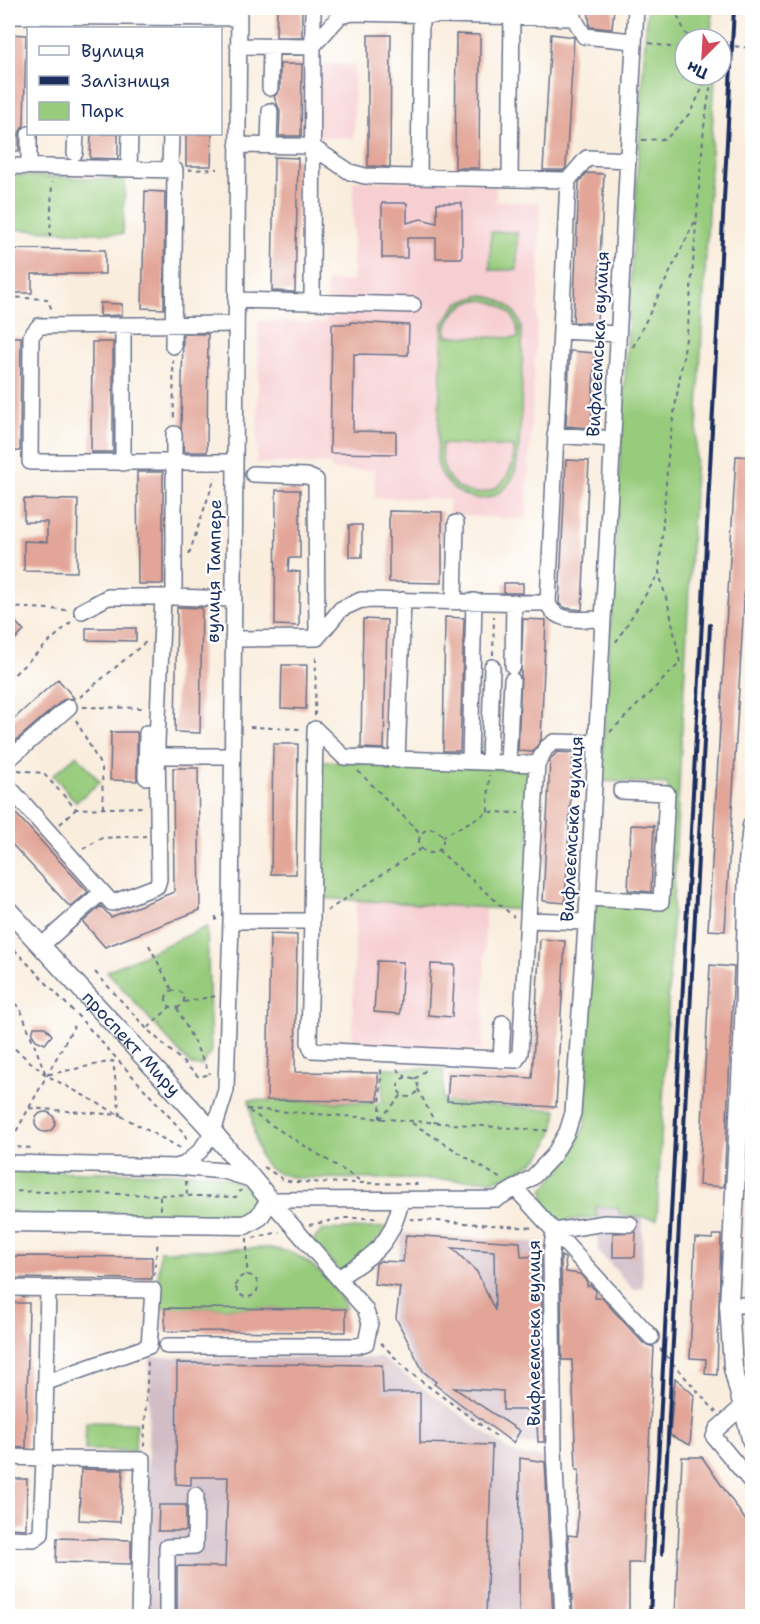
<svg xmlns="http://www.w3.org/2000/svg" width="760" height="1624" font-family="'Shantell Sans',sans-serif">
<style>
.built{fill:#f7cfd2}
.industrial{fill:#d2bdc6}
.green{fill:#98cc7d;stroke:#5a7e6e;stroke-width:1.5;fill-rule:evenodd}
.building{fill:#e2a597;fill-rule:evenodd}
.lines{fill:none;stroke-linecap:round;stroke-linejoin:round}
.minor-casing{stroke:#69728a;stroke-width:18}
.major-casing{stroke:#69728a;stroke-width:21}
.path{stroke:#69728a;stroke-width:2;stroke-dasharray:4.5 4.5;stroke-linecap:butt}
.minor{stroke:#fff;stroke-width:15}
.major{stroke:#fff;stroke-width:18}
.rail{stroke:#1b2f5e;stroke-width:4}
.labels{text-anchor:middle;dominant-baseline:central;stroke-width:4.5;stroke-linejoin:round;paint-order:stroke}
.street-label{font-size:18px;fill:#1b2f5e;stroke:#fff}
</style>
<rect width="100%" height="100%" fill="#fff"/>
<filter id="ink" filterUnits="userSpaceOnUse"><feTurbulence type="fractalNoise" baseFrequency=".0167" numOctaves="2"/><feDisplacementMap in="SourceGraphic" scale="12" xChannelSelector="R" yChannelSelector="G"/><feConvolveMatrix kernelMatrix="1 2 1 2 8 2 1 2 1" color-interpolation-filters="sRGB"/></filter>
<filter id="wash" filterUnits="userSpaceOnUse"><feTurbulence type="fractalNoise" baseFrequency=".008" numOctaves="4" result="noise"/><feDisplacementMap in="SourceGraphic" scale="24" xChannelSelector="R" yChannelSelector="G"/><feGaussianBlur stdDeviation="1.35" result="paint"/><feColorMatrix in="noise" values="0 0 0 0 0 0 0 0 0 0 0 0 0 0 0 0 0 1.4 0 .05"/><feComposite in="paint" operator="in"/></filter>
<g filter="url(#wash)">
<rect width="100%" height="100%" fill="#f9eddd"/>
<!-- built -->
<path class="built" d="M302,64L354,65V138L301,137Z
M353,181L496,182V201L540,202L539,286L526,519L449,515V499L375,498L374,470H331V464L257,463L259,321L325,323L327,281H353Z
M356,901L485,908L483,1051L352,1045Z"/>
<!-- industrial -->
<path class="industrial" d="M595,1206L619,1208L620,1215L642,1216L643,1287L634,1290L598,1251Z
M402,1233L543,1243L550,1444H515L464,1411L420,1374L391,1319Z
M150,1357L381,1358L516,1455L538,1456L553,1464L557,1616H144Z"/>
<!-- green -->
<path class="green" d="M647,8H712L711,39H685V75H715L657,1219L620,1215L618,1208L596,1206L597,1217L560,1221L546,1210L543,1190L572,1155L585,1125L594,904L662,906L668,784L601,781Z
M8,175L125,180L123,234L8,229Z
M491,232H517V270H490Z
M482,295C499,298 514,305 520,323C525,340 521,460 514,475C495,515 446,500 437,461L443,323L458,303ZM477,300C500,300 519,314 518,338L446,336C446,316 459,305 477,300ZM442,444L514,447C515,511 435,506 442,444Z
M77,755L100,782L76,802L53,775Z
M320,761L534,770L523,910L318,898Z
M207,927L211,1052L202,1066L191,1065L107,971Z
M383,1068L444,1069L443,1102L557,1110C552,1153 535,1168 495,1180L295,1178C285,1175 272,1173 265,1164C255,1152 252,1117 249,1100L382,1103Z
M8,1171L210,1173C229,1178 253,1184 257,1207L252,1217H8Z
M391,1227L341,1273L315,1244L314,1239L323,1230Z
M270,1248C279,1250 291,1251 298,1256C316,1266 340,1289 346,1309L156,1308L160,1251Z
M86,1422L136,1423L135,1451L85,1450Z"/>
<g id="blocks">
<!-- building -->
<path class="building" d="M277,8H302V37H276Z
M588,8H614L612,29L590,27Z
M8,34L26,35L24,125L19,133V151H8Z
M456,34L480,35L479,168H455Z
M551,34L574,37L566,167L564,170H543Z
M368,35H391L390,167L368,166Z
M280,64H302L301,136H279L280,111L274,97L280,89Z
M91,134H118V159L90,158Z
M186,134H212L211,166H186Z
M274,157L298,158L295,292L272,291Z
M587,173L604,174L597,323L573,322L579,182Z
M145,191L165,192L164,309L142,308Z
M382,203H407V223L421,219L437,223V203H462V258H436V238H407V258H382Z
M8,249L105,250V274H32V293H8Z
M100,303L122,304V315L100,316Z
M351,322L409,325L408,355L354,354L353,431L396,432V454L330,453L332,324H351Z
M183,334H208L207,452H184L181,428Z
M8,337H21L20,451H8Z
M92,342H113V452H91Z
M570,351L595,353L591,428L566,426Z
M736,456L753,457V514H749L725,931L708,930Z
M566,460L589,461L582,610L566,608L559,604Z
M137,472H163V584H138Z
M276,490H300V558H289L288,571L300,572L299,626L275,625Z
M24,499L78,500L77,572L24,571V541L47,542V522H24Z
M389,511L442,512V583L389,582Z
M349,525H362V557H349Z
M504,583H523V593H504Z
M177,607L202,608L200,733L175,732Z
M8,614L24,631L8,646Z
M445,617L464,618L460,751H443Z
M363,619L387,620L384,749L361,748Z
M523,619L546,620L541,740L533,752L518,751Z
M86,628H136V641L86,640Z
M282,665H307L306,709L281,708Z
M58,679L74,698L63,700L13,743L8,737V724Z
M111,732H137V781L110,780Z
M273,744H298L296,874H271Z
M557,752L573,753L565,903L543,901L550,760Z
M173,768H198L200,910L105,947L83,922L101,906L111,917L174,892Z
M8,805L88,892L70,907L8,840Z
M631,825L654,826L651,892L628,890Z
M270,934L297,935L295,1072L378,1073V1101L267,1100Z
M540,939L565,941L556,1107L447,1101L449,1074L532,1078Z
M377,961L403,962L400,1014L374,1012Z
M431,964L455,965L452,1017L428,1015Z
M710,965L734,967L724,1187L699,1185Z
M34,1027H45L52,1035L45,1044L36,1040L32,1034Z
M35 1122a10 10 0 1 1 20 0a10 10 0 1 1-20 0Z
M636,1232L635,1257H613V1233Z
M406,1235L520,1242L521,1257L541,1256L544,1442H538L536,1406L533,1410H503V1391L454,1388L520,1431L513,1443L434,1384L436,1382L423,1371L396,1318L400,1287L374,1284L376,1264L380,1261L403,1262ZM452,1248L494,1251L495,1311L477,1272Z
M713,1235H721L717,1375L705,1374L706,1359L690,1358L695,1238L713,1239Z
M13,1256L152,1257V1279L13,1278Z
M561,1256L565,1258L566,1272L580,1274L587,1282V1286L590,1285L596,1291L595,1298H602L644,1344L654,1347L643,1563H629V1617H573L568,1535L577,1536L579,1470H576L572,1360H562Z
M8,1303H29L26,1448L8,1447Z
M165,1308L346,1309V1332L165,1331Z
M177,1363L382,1365L383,1393H420V1443L492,1445L486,1617H177V1566L225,1567L228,1477H191V1485L176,1484Z
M675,1378L694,1395L690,1445L670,1435Z
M682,1457H702L753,1531V1617H675Z
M520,1458L545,1462L553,1617H519Z
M81,1469L123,1470L120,1522L79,1520Z
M8,1479H27L26,1529L8,1528Z
M159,1505H186V1531H158Z
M57,1538L131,1540V1564L56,1562Z"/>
</g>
</g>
<g filter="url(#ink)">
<use href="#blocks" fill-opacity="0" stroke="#69728a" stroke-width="1.5"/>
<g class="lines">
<defs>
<path id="minor" d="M574,8V18L584,36L633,41
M8,16L239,18
M238,46L312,47L340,16L353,13L574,18
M270,88L271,46
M237,145L311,146L350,172L365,176L568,180L587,158L628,160
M269,145L270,111
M75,153L76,134
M8,166L175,170L173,346
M29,166V134
M129,169L130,134
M170,169L171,134
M419,177L421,14
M510,178L512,15
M568,180L548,603C555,624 582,619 602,619
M236,300L413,305
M312,301L313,8
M561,331L618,334
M555,435L613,439
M235,462H30L31,336L39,326L236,324
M123,463V325
M253,474L307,476L316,480L317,638
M163,597H174V434
M174,597L233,599
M454,601L456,523
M233,639L317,638L341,609L361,600L548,603
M513,666L514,602
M315,729L344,757L537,764
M147,756H232
M8,760L69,707
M397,760L403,600
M470,761L474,601
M489,762L492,667
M508,763L512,680
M146,777L147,733
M8,786L112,903L157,886L159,879L157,743L163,597H108L82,611
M588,898L661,902L667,793L621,791
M528,920L586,922
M231,921H312L309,1042L312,1050L516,1060L520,1053L537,764L546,748L554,742L596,743
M312,921L315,729
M41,946L102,892
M501,1060L503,1023
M8,1163L176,1167L185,1164L200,1151L213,1132L226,1090L231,921L239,8
M177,1167L224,1171L250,1179
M516,1189L554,1231L551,1254L554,1451L563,1616
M270,1200L497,1199L533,1177L553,1156L567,1132L573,1113L588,898L636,8
M554,1231L651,1337
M554,1231L605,1223L630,1224
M340,1277C376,1253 391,1244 401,1201
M8,1288L153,1290L149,1346L47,1382
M729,1305H752
M167,1346H357L366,1343L370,1323L365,1309L270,1200
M742,1407L717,1429L714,1437L752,1483
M8,1457L44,1458L48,1289
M56,1459L143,1460L139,1616
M8,1538L34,1539L41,1534L44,1458
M167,1616V1547L195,1546L196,1495"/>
<g id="major">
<path d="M752,826L748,863L744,1023L729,1305L733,1368L752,1442"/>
<path id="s1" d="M8,910L213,1132L270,1200L259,1217L245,1225L8,1222"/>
</g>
</defs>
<!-- minor casing -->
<use href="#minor" class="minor-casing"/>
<!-- major casing -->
<use href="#major" class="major-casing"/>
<!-- path -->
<path class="path" d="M674,8L686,34L693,39
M649,43L685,50
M726,46L727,39
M749,47V39
M721,50L722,45L752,48
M642,140L666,139L690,113L709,75
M188,170L218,169
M50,237L52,182
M8,297L47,299L53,312
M633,347L697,217
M173,359L174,422
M8,463H15
M189,554L215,477
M8,607L68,610
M616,642L659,573
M493,655L494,616
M8,680L73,620
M80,697L147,641
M83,707L146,708
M315,716L316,653
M76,720L102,768L103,808
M250,727L301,729
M610,732L680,663L670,612L659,573L669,445L688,326L704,127L712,75
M18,770L43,773L76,809L145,807
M358,771L421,834
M488,812L489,775
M60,824L76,809
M419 841a12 12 0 1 1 24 0a12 12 0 1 1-24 0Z
M442,837L488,812L519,813
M83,849L102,838L146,836
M438,850L514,917
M327,911L422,848
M216,916V923
M8,943L77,1015L185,1134L187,1143
M149,945L172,990
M95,972L147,1029
M166 999a9 9 0 1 1 18 0a9 9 0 1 1-18 0Z
M8,998L20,1008L46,1075L113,1061L120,1115L28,1108
M184,1002L216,996
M171,1006L147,1029L199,1077L210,1074
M177,1008L210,1074
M8,1043L46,1075L182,1149
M397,1069L406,1077
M398 1087a10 10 0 1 1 20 0a10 10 0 1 1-20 0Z
M415,1079L426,1070
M418,1089L435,1123
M247,1109L552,1131
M249,1111L364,1183
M380,1119L381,1068
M380,1119L402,1095
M412,1123L501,1179
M12,1139L74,1026
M8,1147L35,1148
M264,1167L284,1180L294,1182L422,1184
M186,1181L187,1196
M8,1191L236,1197L241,1190
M8,1199L12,1191
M160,1210V1195
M410,1219L533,1228
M309,1225L344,1218H380
M247,1238V1275
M253,1238L280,1232
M236 1286a11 11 0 1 1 22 0a11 11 0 1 1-22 0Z
M154,1276L158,1240
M381,1343L409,1372L497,1437
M660,1349L716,1412
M144,1447L148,1360"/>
<!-- minor -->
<use href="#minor" class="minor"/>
<!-- major -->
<use href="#major" class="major"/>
<!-- rail -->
<path class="rail" d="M662,1554L710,625
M650,1616L734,8"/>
</g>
</g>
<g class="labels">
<!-- street labels -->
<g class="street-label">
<text transform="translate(598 344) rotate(-87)">Вифлеємська вулиця</text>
<text transform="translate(214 571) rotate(-89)">вулиця Тампере</text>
<text transform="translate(572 829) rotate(-87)">Вифлеємська вулиця</text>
<text stroke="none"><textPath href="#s1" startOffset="182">проспект Миру</textPath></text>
<text transform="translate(534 1333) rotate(-90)">Вифлеємська вулиця</text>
</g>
</g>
<!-- margin -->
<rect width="760" height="1624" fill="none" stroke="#fff" stroke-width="30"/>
<!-- legend -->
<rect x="27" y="27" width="195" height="108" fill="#ffffff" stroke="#a4acbf" stroke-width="1.5"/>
<rect x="39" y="46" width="30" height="9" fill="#ffffff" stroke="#a4acbf" stroke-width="1.5"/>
<text x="81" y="57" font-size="18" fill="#1b2f5e">Вулиця</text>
<rect x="39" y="76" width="30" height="9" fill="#1b2f5e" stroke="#a4acbf" stroke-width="1.5"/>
<text x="81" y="87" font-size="18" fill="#1b2f5e">Залізниця</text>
<rect x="39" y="102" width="30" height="18" fill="#98cc7d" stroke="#a4acbf" stroke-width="1.5"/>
<text x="81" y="117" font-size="18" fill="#1b2f5e">Парк</text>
<!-- north arrow -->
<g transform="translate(703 57) rotate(204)"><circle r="28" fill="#ffffff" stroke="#a4acbf" stroke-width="1.5"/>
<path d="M0-4.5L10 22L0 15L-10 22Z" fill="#d1495b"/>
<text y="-9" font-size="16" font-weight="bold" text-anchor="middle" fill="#1b2f5e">Пн</text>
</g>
</svg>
